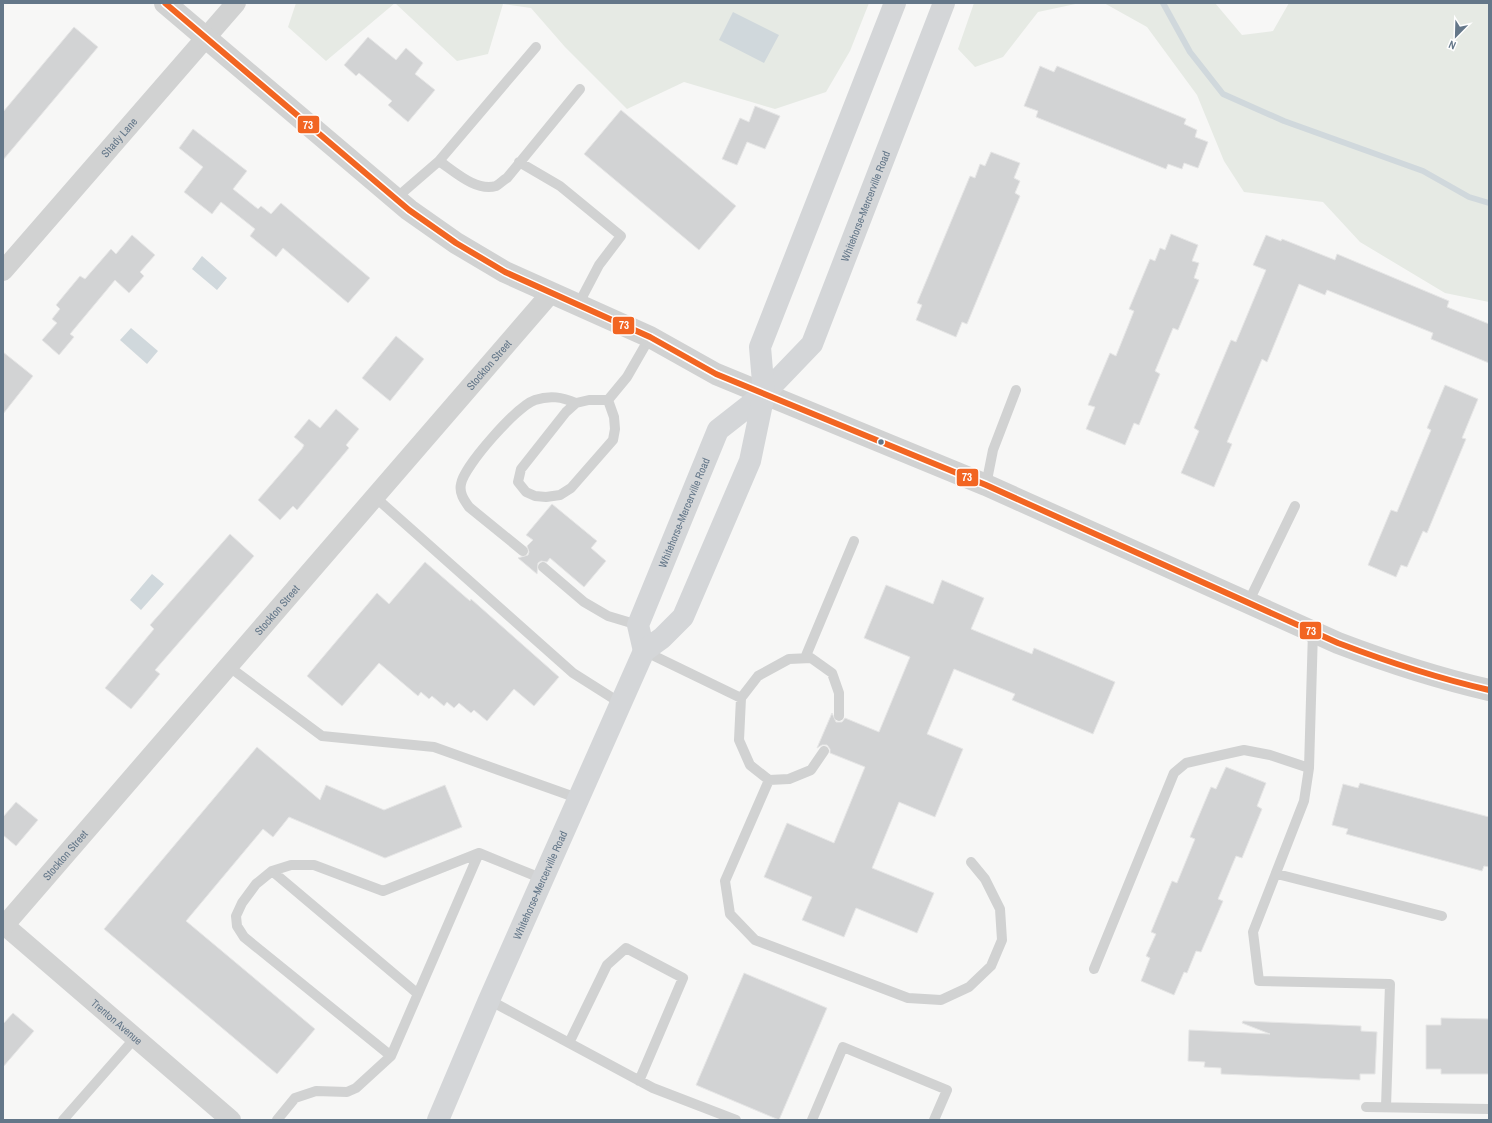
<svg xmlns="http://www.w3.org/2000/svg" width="1492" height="1123" font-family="'Archivo Narrow',sans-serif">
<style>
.green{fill:#e6eae4}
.water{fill:#d0d8dc}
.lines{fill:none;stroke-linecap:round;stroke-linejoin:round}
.stream{stroke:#d0d8dc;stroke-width:6}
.building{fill:#d2d3d4;stroke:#e6e6e6}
.service{stroke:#d1d2d2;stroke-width:10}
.minor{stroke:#d1d2d2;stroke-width:20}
.tertiary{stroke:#d1d2d2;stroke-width:22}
.primary{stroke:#d4d6d8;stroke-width:22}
.bus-1-casing{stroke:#fff;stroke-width:9}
.bus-1{stroke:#f26522;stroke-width:6}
.bus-dot{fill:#647789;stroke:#fff;stroke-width:1.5}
.labels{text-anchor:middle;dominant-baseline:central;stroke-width:4;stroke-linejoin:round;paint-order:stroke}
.street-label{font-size:11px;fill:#647789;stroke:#fff}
.line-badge{stroke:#fff;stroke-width:1.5}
.badge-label{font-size:11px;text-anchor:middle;font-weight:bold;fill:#fff}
</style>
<rect width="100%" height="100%" fill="#f7f7f6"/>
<!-- green -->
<path class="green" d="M296,3H869L850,51L826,92L775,109L684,82L627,109L565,47L531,8L503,4L488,54L457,61L395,3L326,61L288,27Z
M974,3H1080L1038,12L1003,57L975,67L958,49Z
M1104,3H1215L1242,35L1273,31L1289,3H1489V302L1445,293L1360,242L1323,202L1244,192L1224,161L1197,95L1147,27Z"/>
<!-- water -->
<path class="water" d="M733,12L779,35L764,63L719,40Z
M202,256L227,278L217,290L192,269Z
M131,328L158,351L147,364L120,340Z
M152,574L164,584L141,610L130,600Z"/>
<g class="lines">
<!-- stream -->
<path class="stream" d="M1163,3L1190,52L1223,94L1284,121L1423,171L1469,197L1489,203"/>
</g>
<!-- building -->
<path class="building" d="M74,27L98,47L3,160V112Z
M368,37L396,60L406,48L423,63L415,74L435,90L408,122L388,105L392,101L359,73L356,76L344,65Z
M1040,66L1054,72L1057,66L1186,119L1184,124L1197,130L1195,137L1208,142L1198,168L1184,163L1182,169L1168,164L1166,169L1036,117L1038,111L1024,106Z
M755,106L780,116L765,149L747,142L737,165L722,159L740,118L749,122Z
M621,110L736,206L699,250L584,154Z
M193,129L247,171L233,189L258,209L261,206L271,214L281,203L370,278L348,303L283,248L276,257L250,236L255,229L221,202L212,214L184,192L203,167L179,148Z
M991,152L1020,163L1014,178L1020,181L1015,193L1020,196L967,324L962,322L956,337L916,320L922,305L917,303L970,176L975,178L980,164L985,166Z
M1171,234L1198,245L1192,261L1199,263L1194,278L1199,280L1178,330L1173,328L1155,371L1160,374L1139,425L1134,423L1125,445L1086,429L1095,407L1088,405L1110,353L1116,356L1134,311L1129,309L1150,259L1155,261L1160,248L1165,250Z
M132,235L155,255L140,272L144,276L129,293L115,280L70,334L74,337L59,355L42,340L57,323L52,319L60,309L56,305L80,276L85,279L111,249L116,254Z
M1266,235L1281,241L1282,239L1335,260L1337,254L1449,301L1447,307L1489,324V363L1431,339L1433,333L1327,290L1325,295L1299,284L1267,362L1262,359L1227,442L1232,444L1214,487L1181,473L1199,431L1194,428L1231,340L1236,342L1266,270L1253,265Z
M396,336L424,359L390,401L362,378Z
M3,352L33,376L3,414Z
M1445,385L1478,399L1462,438L1466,439L1427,533L1423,531L1407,567L1401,565L1396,577L1368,565L1391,510L1397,512L1431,430L1427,428Z
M336,409L359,429L346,445L349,448L297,510L293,506L280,520L258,500L302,449L304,445L294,437L309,419L320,428Z
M552,504L597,541L591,548L606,561L584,587L550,558L547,562L541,561L538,563L537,574L518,558L528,555L529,552L527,546L533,540L526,535Z
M230,534L254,556L155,670L160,674L131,709L105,688L154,629L150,625Z
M425,562L470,601L471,599L559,677L534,706L514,689L487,721L474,710L471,713L459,703L454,708L447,702L444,706L432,696L429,699L421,692L418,696L379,663L342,706L307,676L377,593L389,604Z
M942,580L984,598L971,629L1032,654L1034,648L1115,682L1093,734L1012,700L1015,694L954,669L927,734L963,749L935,817L899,802L872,868L934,893L917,933L856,908L844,937L802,920L812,897L764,877L787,823L834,843L865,767L830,753V749L827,745H822L817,748L832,713L836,722H842L845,718L879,732L910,657L864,638L886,585L933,604Z
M257,747L320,800L326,785L384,810L445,785L462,827L385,858L289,817L273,837L263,829L186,921L315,1029L277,1074L104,929Z
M1226,767L1266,783L1257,806L1262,809L1242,858L1236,856L1218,899L1223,901L1201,952L1196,951L1187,973L1184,972L1174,995L1141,981L1150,958L1146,956L1156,934L1151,932L1172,881L1177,883L1195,839L1190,837L1211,787L1216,789Z
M1360,783L1489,817V867L1484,866L1482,871L1346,834L1348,829L1332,825L1343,784L1358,788Z
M16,802L38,820L16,846L3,835V817Z
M744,973L827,1008L779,1120L696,1085Z
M13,1013L34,1031L3,1067V1024Z
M1441,1018L1489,1019V1074H1441V1069H1426V1025H1441Z
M1243,1021L1361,1026V1031L1377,1032L1375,1074H1360V1080L1221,1074V1068L1204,1067L1205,1062L1188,1061L1189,1030L1270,1034L1242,1023Z"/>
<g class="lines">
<!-- service -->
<path class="service" d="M439,161C454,171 476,192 496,186C500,184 503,180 507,178L580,89
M519,162L560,186L621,236L599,265L578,305
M395,199L439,161L536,47
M589,400H608L614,417L615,429L613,440L571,488L560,495L546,497L535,496L526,492L518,482L521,469L566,412L576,403Z
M608,400L627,377L650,337
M986,485L993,450L1016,390
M375,497L573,673L622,704
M523,551L469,507C464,500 459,493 461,484C464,466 517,406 535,400C550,395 562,397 576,403
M543,567L584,602L608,616L638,625
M1248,603L1295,506
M1313,631L1309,768L1304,801L1253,932L1259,981L1390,984L1386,1107
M644,651L741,698L758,676L789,659L811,658L832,673L839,693V716
M805,658L854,541
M228,666L322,736L434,747L580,799
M741,698L739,740L750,765L769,780L789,779L811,770L824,751
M769,780L725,881L730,914L755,940L908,998L941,1000L969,987L991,966L1002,940L1000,909L985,879L971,862
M272,871L418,994
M1277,874L1442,916
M1094,969L1174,773L1186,763L1244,750L1270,755L1309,768
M489,1000L653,1088L736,1120
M569,1043L607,965L626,948L683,978L639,1081
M391,1056L479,853
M1366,1107L1489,1109
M63,1120L135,1038
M277,1120L295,1098L316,1091L347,1092L356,1088L391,1056L244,937L237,926L236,916L242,903L256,884L272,871L291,865H314L383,891L479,853L543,879
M812,1120L843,1047L947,1090L934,1120"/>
<!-- minor -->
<g class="minor">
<path id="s1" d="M3,271L236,3"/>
<path id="s2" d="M3,924L231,1120"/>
<path id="s3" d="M3,927L551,293"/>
</g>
<!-- tertiary -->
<path class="tertiary" d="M165,3L409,210L456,243L505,272L650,337L716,374L986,485L1338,643C1388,662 1437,678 1489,690"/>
<!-- primary -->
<g class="primary">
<path id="s4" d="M644,651L638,625L718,430L764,394L812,344L944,3"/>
<path id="s5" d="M438,1120L489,1000L644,651L662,638L683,617L750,461L764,394L760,347L895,3"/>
</g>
<defs>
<path id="bus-1" d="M165,3L409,210L456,243L505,272L650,337L716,374L986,485L1338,643C1388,662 1437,678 1489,690"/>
</defs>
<!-- bus-1 casing -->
<use href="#bus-1" class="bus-1-casing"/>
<!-- bus-1 -->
<use href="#bus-1" class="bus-1"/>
</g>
<!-- markers -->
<circle class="bus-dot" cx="881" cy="442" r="3.5"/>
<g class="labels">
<!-- street labels -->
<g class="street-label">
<text stroke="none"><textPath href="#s1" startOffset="177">Shady Lane</textPath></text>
<text stroke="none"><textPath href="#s4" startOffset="513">Whitehorse-Mercerville Road</textPath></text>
<text stroke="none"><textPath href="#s3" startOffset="743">Stockton Street</textPath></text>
<text stroke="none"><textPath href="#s4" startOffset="148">Whitehorse-Mercerville Road</textPath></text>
<text stroke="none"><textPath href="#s3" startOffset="419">Stockton Street</textPath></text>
<text stroke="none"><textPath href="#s3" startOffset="95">Stockton Street</textPath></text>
<text stroke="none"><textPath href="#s5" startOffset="256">Whitehorse-Mercerville Road</textPath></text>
<text stroke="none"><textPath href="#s2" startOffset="150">Trenton Avenue</textPath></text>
</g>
</g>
<g class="line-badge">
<rect x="297" y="115" width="23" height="19" rx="4" fill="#f26522"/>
<rect x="612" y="316" width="23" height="19" rx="4" fill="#f26522"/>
<rect x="956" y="468" width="23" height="19" rx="4" fill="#f26522"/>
<rect x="1299" y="621" width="23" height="19" rx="4" fill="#f26522"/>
</g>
<g class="badge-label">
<text x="308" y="129">73</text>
<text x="624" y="329">73</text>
<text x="967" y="481">73</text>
<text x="1311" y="635">73</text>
</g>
<!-- border -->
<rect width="1492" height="1123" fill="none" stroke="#647789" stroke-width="8"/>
<!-- north arrow -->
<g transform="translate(1456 36) rotate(203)" stroke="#ffffff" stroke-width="3" paint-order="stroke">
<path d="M0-3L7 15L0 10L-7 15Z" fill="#647789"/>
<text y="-6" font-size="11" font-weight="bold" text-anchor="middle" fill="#647789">N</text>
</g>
</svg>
